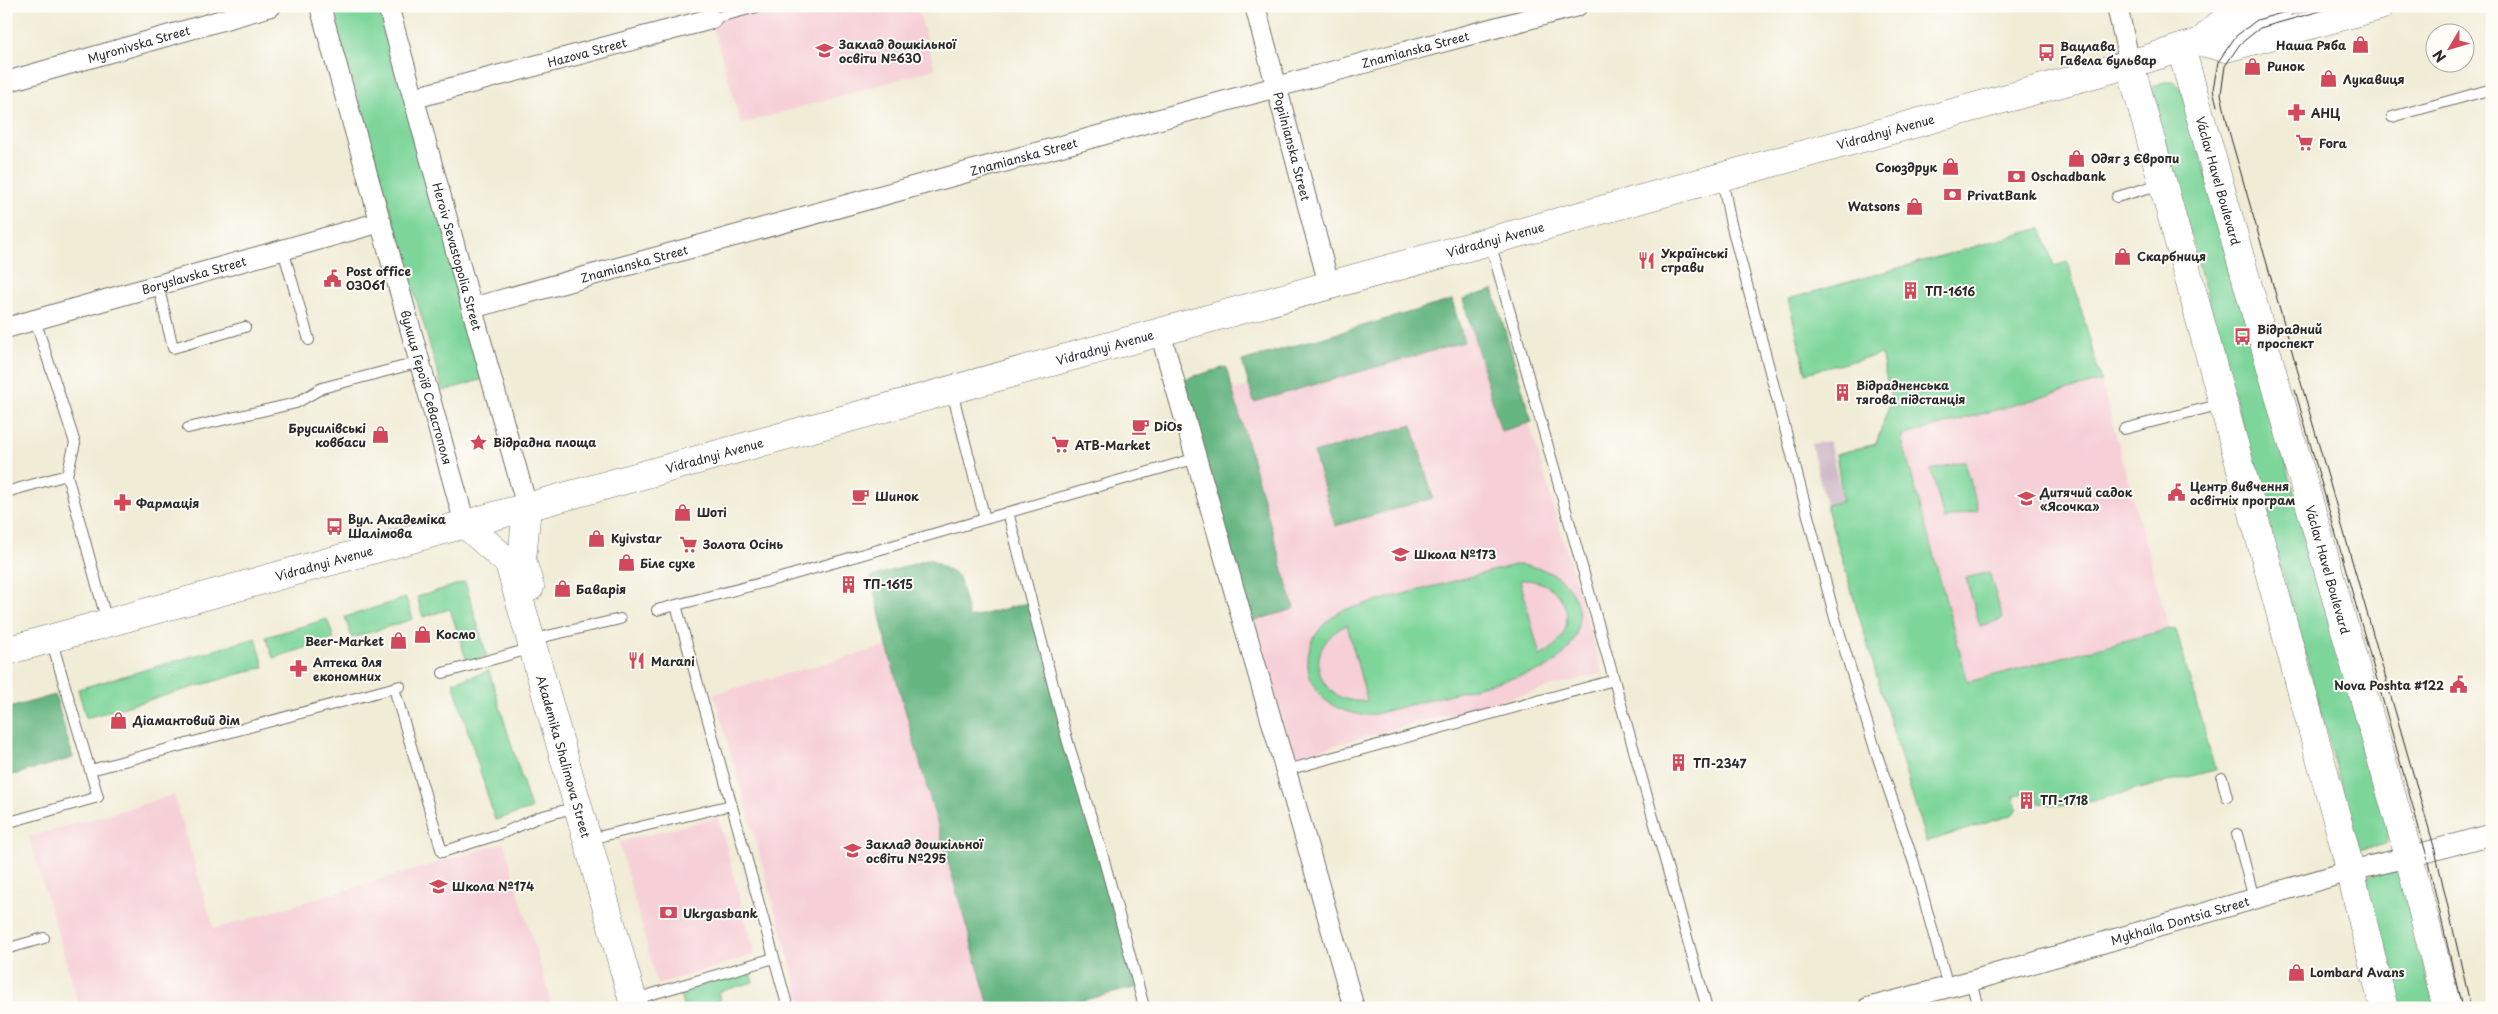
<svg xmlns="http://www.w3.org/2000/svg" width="2498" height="1014" font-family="'Playpen Sans',sans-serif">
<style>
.built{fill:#f6cfd7}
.industrial{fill:#d1bdc9}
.green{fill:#7dd59a;stroke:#548062;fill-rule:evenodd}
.forest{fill:#66b682;stroke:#487056}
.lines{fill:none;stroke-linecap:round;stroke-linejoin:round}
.lane-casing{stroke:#706f67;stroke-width:12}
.street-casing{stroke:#706f67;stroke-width:22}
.secondary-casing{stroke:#706f67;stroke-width:29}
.lane{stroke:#fff;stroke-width:10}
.street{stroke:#fff;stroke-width:20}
.secondary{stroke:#fff;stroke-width:28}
.tram{stroke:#2b2b2b;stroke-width:1}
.labels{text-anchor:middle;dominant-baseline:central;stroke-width:4;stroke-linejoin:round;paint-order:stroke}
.street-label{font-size:12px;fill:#2b2b2b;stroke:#fdfcf7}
.poi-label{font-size:12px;font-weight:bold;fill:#2b2b2b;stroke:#fdfcf7;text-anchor:start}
</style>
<rect width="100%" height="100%" fill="#fdfcf7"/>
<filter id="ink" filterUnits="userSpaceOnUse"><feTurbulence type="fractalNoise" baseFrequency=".02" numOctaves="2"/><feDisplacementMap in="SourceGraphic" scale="10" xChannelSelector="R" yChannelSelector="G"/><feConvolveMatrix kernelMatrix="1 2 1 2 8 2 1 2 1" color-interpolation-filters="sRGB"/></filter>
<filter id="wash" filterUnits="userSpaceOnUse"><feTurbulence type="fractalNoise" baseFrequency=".0096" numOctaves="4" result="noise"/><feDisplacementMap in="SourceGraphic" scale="20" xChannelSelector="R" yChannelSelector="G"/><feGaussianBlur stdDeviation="1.12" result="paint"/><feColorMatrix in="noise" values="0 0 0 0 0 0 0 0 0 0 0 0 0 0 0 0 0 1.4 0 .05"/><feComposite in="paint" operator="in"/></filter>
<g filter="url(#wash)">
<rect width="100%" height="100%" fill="#f1ecd6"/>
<!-- built -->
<path class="built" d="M707,6H917L935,69L741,124Z
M1499,319L1602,673L1293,756L1190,402Z
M2101,381L2169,629L1969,683L1901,436Z
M887,646L989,1007L986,1008H803L714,694Z
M174,795L214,929L504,843L553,1008H80L29,837Z
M718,817L755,955L657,984L619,842Z"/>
<!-- industrial -->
<path class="industrial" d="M1829,441L1843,501L1826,505L1811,444Z"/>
<!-- green -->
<path class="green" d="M331,6H382L487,378L443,391Z
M2163,82H2174L2182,89L2388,830L2386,844L2359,851L2150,88Z
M2041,228L2054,266L2068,262L2101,381L1901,436L1968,682L2169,629L2176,630L2215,770L2072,806L2039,803L2035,790L2013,796L2017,809L2012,815L1926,842L1826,505L1843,501L1836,454L1876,444L1891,399L1881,354L1806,373L1788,299Z
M1965,461L1978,510L1944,519L1931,470Z
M1515,565C1584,565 1603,637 1543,670L1371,715C1303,715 1284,643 1343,610ZM1520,580C1570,578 1585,634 1540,656ZM1347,625L1367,700L1366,701C1315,705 1300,646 1347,625Z
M1989,572L2003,619L1980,626L1966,578Z
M465,582L487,656L467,662L450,609L423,617L417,597Z
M406,598L413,619L352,638L345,617Z
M327,619L334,639L273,658L266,637Z
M256,638L264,667L86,718L78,689Z
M489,671L531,809L495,820L453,682Z
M2395,871L2402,875L2435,1008H2394L2364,882L2368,876Z
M750,971L753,982L718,992L722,1008H684L679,991Z"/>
<!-- forest -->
<path class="forest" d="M1493,290L1532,422L1501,431L1463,299Z
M1452,300L1464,342L1254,402L1242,361Z
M1226,367L1294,609L1249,622L1181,380Z
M1412,425L1433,498L1335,526L1314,453Z
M930,559L959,577L969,618L1031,602L1138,987L1068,1004V1008H986L989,1006L887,646L871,577Z
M55,695L73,758L6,777V709Z"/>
</g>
<g filter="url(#ink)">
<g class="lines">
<defs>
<path id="lane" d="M711,19L761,6
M2392,117L2492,89
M1722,177L1730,220L1835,618L1876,752L1914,863L1948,987
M2117,197L2161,184
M1490,242L1707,1008
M283,250L309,340
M158,285L173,348L245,327
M35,320L75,443L67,475L107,622
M952,392L985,519
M188,428L296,403L322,388L420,362
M2124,429L2222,404
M6,492L67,475
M1008,512L1067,739L1102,853L1143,1003L1142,1008
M676,605L788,1008
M657,610L777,579L1197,458
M543,637L620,619
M443,673L533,648
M394,688L442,852L503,833L539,817L577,807
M91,770L400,686
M1287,770L1614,680
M2222,778L2227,797
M6,823L98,797L51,639
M2237,834L2254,899
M598,837L731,805
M6,949L44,938
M1971,981L1978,1008
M642,997L774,958"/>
<g id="street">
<path id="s1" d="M320,6L465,524"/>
<path id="s2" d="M388,6L527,507"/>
<path id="s3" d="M1255,6L1329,285"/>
<path d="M2117,6L2130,64"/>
<path id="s4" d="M6,82L271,6"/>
<path id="s5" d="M414,98L711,19"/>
<path id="s6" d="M472,308L1382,58L1577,6"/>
<path id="s7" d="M6,328L381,222"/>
<path d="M1160,332L1354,1008"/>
<path id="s8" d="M1868,1008L1971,981L2350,871L2409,857L2492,834"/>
</g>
<g id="secondary">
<path d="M2201,42L2226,48L2380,6"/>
<path id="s9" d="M2181,48L2409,857L2447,1008"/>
<path d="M2130,64L2344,845L2384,1008"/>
<path d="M527,507L522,560L530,587"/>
<path id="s10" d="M465,524L509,563L635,1008"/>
<path id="s11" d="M6,651L2130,64L2201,42L2219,25L2280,6"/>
</g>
</defs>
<!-- lane casing -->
<use href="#lane" class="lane-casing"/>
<!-- street casing -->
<use href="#street" class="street-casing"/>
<!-- secondary casing -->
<use href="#secondary" class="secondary-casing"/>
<!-- lane -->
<use href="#lane" class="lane"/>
<!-- street -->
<use href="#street" class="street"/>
<!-- secondary -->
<use href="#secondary" class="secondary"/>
<!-- tram -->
<path class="tram" d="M2338,6L2260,28L2240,44L2225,66L2221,94L2230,135L2435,850L2471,1008
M2217,106L2213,89L2218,62L2236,36L2257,20L2306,6
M2295,390L2426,853L2462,1008"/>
</g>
</g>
<!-- icons -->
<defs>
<symbol id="shop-bare" viewBox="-9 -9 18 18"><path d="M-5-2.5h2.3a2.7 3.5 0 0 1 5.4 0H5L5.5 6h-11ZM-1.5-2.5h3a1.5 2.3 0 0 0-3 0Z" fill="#d1495b" stroke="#fdfcf7" stroke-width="2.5" paint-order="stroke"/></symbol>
<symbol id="school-bare" viewBox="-9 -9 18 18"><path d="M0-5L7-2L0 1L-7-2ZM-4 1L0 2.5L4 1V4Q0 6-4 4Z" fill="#d1495b" stroke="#fdfcf7" stroke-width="2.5" paint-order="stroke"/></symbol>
<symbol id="bus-bare" viewBox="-9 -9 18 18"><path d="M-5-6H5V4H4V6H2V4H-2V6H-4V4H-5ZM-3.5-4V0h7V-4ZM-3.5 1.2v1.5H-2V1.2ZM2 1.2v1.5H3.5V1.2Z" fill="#d1495b" stroke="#fdfcf7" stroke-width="2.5" paint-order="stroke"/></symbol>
<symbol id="pharmacy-bare" viewBox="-9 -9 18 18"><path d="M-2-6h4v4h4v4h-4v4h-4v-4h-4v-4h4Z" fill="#d1495b" stroke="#fdfcf7" stroke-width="2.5" paint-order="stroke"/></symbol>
<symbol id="supermarket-bare" viewBox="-9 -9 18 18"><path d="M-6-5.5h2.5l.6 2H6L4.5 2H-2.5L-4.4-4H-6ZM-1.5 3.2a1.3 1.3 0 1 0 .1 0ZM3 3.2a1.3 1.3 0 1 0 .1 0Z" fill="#d1495b" stroke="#fdfcf7" stroke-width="2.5" paint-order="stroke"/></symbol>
<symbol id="bank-bare" viewBox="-9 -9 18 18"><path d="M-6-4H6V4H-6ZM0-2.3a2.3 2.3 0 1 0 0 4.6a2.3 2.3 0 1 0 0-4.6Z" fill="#d1495b" stroke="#fdfcf7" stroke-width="2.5" paint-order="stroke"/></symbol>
<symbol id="restaurant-bare" viewBox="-9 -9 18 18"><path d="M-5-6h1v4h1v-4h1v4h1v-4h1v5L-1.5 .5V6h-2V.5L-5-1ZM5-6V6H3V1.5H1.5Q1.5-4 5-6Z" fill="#d1495b" stroke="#fdfcf7" stroke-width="2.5" paint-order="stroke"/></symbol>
<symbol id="civic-bare" viewBox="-9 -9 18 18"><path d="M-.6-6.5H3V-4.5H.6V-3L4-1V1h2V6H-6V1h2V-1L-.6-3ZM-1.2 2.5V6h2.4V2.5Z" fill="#d1495b" stroke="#fdfcf7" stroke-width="2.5" paint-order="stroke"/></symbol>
<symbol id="building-bare" viewBox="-9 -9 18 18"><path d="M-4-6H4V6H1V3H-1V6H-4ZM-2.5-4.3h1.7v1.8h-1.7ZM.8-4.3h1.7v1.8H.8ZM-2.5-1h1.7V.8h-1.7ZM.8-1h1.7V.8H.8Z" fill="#d1495b" stroke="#fdfcf7" stroke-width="2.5" paint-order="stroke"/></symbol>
<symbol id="cafe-bare" viewBox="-9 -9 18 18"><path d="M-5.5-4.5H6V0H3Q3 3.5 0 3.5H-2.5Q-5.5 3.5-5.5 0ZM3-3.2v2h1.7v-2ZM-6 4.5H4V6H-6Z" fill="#d1495b" stroke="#fdfcf7" stroke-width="2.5" paint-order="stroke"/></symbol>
<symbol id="sight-bare" viewBox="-9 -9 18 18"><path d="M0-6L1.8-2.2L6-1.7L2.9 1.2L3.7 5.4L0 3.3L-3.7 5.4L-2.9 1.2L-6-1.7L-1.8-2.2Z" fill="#d1495b" stroke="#fdfcf7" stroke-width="2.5" paint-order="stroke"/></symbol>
</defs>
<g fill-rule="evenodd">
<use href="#shop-bare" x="2348" y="32" width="25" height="25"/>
<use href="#school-bare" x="812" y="38" width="25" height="25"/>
<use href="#bus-bare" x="2034" y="40" width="25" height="25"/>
<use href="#shop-bare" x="2240" y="54" width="25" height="25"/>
<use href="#shop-bare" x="2316" y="66" width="25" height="25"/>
<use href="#pharmacy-bare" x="2284" y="100" width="25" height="25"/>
<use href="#supermarket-bare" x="2292" y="130" width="25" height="25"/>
<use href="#shop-bare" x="2064" y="146" width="25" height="25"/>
<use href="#shop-bare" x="1938" y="154" width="25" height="25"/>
<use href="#bank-bare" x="2004" y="164" width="25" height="25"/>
<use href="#bank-bare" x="1940" y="182" width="25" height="25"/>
<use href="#shop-bare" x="1902" y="194" width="25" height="25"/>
<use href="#shop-bare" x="2110" y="244" width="25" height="25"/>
<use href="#restaurant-bare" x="1634" y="248" width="25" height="25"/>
<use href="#civic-bare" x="320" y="266" width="25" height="25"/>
<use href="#building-bare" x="1898" y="278" width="25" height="25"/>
<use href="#bus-bare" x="2230" y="324" width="25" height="25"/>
<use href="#building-bare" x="1830" y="380" width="25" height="25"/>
<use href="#cafe-bare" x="1128" y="414" width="25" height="25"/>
<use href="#shop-bare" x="368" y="422" width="25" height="25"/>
<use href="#sight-bare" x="466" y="430" width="25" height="25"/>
<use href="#supermarket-bare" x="1048" y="432" width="25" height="25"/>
<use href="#civic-bare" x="2164" y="480" width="25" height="25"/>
<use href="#cafe-bare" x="848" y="484" width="25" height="25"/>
<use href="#school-bare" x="2014" y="486" width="25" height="25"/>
<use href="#pharmacy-bare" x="110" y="490" width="25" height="25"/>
<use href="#shop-bare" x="670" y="500" width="25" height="25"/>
<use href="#bus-bare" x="322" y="514" width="25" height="25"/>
<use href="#shop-bare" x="584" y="526" width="25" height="25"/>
<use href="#supermarket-bare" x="676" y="532" width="25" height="25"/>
<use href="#school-bare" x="1388" y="542" width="25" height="25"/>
<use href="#shop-bare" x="614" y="550" width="25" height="25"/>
<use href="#building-bare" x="836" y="572" width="25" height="25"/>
<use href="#shop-bare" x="550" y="576" width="25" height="25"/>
<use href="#shop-bare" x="410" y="622" width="25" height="25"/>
<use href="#shop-bare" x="386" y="628" width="25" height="25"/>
<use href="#restaurant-bare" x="624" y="648" width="25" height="25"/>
<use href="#pharmacy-bare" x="286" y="656" width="25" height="25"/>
<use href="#civic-bare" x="2446" y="672" width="25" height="25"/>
<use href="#shop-bare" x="106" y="708" width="25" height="25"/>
<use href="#building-bare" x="1666" y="750" width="25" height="25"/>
<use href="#building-bare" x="2014" y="788" width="25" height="25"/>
<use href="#school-bare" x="840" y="838" width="25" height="25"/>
<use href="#school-bare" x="426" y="874" width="25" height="25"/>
<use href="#bank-bare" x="656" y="900" width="25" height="25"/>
<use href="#shop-bare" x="2284" y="960" width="25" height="25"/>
</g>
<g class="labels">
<!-- street labels -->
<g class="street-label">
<text stroke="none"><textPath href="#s4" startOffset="138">Myronivska Street</textPath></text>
<text stroke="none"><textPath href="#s6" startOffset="978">Znamianska Street</textPath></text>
<text stroke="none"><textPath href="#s5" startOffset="179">Hazova Street</textPath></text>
<text stroke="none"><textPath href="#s11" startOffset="1950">Vidradnyi Avenue</textPath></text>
<text stroke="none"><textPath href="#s3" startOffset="145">Popilnianska Street</textPath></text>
<text stroke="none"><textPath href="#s6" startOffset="572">Znamianska Street</textPath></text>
<text stroke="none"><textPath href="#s9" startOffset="138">Václav Havel Boulevard</textPath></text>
<text stroke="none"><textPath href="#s11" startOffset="1545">Vidradnyi Avenue</textPath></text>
<text stroke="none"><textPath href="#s2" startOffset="260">Heroiv Sevastopolia Street</textPath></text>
<text stroke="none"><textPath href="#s6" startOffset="168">Znamianska Street</textPath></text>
<text stroke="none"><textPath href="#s7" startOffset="195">Boryslavska Street</textPath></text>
<text stroke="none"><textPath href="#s11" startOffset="1140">Vidradnyi Avenue</textPath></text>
<text stroke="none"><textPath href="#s1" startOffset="396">вулиця Героїв Севастополя</textPath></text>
<text stroke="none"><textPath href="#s11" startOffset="735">Vidradnyi Avenue</textPath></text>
<text stroke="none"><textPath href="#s11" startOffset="330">Vidradnyi Avenue</textPath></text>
<text stroke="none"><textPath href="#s9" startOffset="542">Václav Havel Boulevard</textPath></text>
<text stroke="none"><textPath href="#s10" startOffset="260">Akademika Shalimova Street</textPath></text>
<text stroke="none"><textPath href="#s8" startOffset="324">Mykhaila Dontsia Street</textPath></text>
</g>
<!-- poi labels -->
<g class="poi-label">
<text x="839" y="44">Заклад дошкільної<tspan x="839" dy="14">освіти №630</tspan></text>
<text x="2346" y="45" text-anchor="end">Наша Ряба</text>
<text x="2060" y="46">Вацлава<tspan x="2060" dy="14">Гавела бульвар</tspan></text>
<text x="2267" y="66">Ринок</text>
<text x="2343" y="79">Лукавиця</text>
<text x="2311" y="113">АНЦ</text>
<text x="2319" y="143">Fora</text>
<text x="2091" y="158">Одяг з Європи</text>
<text x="1937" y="167" text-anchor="end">Союздрук</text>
<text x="2031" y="176">Oschadbank</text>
<text x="1967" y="195">PrivatBank</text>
<text x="1900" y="206" text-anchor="end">Watsons</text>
<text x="1661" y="253">Українські<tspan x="1661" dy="14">страви</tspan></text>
<text x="2137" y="256">Скарбниця</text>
<text x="346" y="271">Post office<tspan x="346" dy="14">03061</tspan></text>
<text x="1925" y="291">ТП-1616</text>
<text x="2257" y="329">Відрадний<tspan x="2257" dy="14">проспект</tspan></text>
<text x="1856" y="385">Відрадненська<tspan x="1856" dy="14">тягова підстанція</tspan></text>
<text x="1154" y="426">DiOs</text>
<text x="366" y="428" text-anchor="end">Брусилівські<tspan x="366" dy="14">ковбаси</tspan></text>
<text x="493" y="442">Відрадна площа</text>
<text x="1075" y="445">ATB-Market</text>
<text x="2190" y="486">Центр вивчення<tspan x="2190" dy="14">освітніх програм</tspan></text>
<text x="2040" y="492">Дитячий садок<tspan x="2040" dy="14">«Ясочка»</tspan></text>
<text x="875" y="496">Шинок</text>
<text x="136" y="503">Фармація</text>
<text x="697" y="512">Шоті</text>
<text x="348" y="519">Вул. Академіка<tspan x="348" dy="14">Шалімова</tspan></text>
<text x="611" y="538">Kyivstar</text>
<text x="703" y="544">Золота Осінь</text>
<text x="1414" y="554">Школа №173</text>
<text x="640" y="563">Біле сухе</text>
<text x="863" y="584">ТП-1615</text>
<text x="576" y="589">Баварія</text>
<text x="436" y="634">Космо</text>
<text x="384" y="641" text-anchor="end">Beer-Market</text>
<text x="651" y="661">Marani</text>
<text x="313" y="662">Аптека для<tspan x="313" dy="14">економних</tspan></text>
<text x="2444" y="685" text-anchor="end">Nova Poshta #122</text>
<text x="133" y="720">Діамантовий дім</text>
<text x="1693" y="763">ТП-2347</text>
<text x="2040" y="800">ТП-1718</text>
<text x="866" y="844">Заклад дошкільної<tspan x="866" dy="14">освіти №295</tspan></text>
<text x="452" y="886">Школа №174</text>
<text x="683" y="913">Ukrgasbank</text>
<text x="2310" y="972">Lombard Avans</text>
</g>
</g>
<!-- margin -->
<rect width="2498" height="1014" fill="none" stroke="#fdfcf7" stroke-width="25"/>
<!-- north arrow -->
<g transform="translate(2450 48) rotate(232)"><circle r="24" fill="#fdfcf7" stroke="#a9a8a5"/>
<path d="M0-4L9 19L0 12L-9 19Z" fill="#d1495b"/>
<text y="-8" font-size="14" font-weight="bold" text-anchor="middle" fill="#2b2b2b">N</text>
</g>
</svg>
